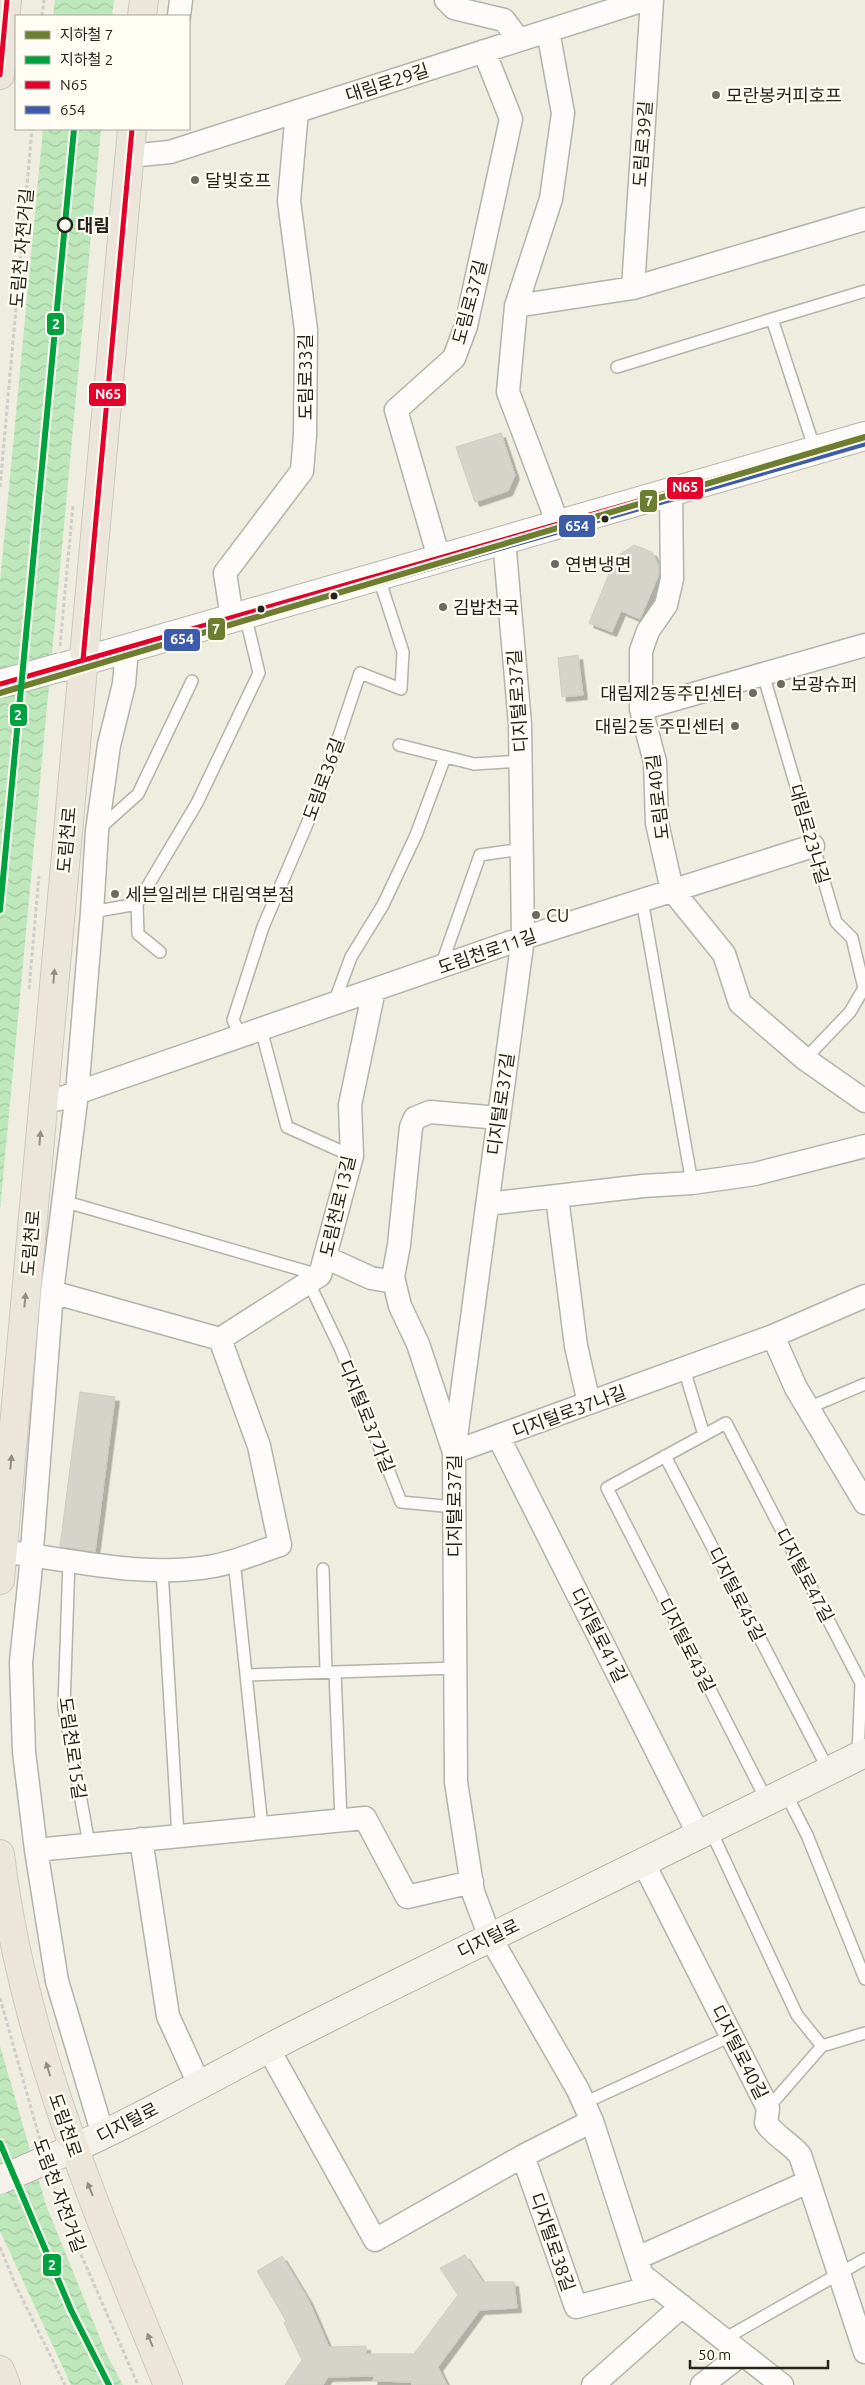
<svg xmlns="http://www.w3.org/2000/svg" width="865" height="2385" font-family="Ubuntu,'Noto Sans KR',sans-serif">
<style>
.water{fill:url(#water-waves)}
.building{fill:#d4d4cb;stroke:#cdcdc3;filter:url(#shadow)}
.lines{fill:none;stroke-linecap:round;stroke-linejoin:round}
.service-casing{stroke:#b5b2aa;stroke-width:14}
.minor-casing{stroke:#b5b2aa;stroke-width:25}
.tertiary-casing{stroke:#b5b2aa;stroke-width:30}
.secondary-casing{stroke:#b5b2aa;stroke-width:30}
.primary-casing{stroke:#cac8c2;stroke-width:30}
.path{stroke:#cecdca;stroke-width:3;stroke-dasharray:4 2.5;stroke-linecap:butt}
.service{stroke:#fdfcfa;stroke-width:11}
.minor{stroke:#fdfcfa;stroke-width:22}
.tertiary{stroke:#fdfcfa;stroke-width:28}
.secondary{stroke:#f4f1ea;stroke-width:28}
.primary{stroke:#ece5d9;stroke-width:28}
.tertiary-bridge-casing{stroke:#b5b2aa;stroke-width:30;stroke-linecap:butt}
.secondary-bridge-casing{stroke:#b5b2aa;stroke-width:30;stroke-linecap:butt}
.tertiary-bridge{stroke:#fdfcfa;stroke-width:28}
.secondary-bridge{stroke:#f4f1ea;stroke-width:28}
.bus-1-casing{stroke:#fffdf4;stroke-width:9}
.bus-2-casing{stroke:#fffdf4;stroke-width:9}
.bus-1{stroke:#e4002b;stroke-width:5}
.bus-2{stroke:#3d5bab;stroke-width:5}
.metro-1-casing{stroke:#fffdf4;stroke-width:10}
.metro-2-casing{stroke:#fffdf4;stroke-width:10}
.metro-1{stroke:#6e7e31;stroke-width:6}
.metro-2{stroke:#00a23f;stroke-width:6}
.oneway{fill:#928e84}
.poi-dot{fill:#6c6a61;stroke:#fffdf4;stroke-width:2}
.stop-dot{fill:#fffdf4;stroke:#25241c;stroke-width:2.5}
.bus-dot{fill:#25241c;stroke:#fffdf4;stroke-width:2}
.labels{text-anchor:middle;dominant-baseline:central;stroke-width:4.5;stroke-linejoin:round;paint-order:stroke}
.street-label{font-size:18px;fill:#25241c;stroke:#fffdf4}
.poi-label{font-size:18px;fill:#25241c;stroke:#fffdf4;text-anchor:start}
.stop-label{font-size:18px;font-weight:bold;fill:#25241c;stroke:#fffdf4;text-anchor:start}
.line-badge{stroke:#fffdf4;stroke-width:2}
.badge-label{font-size:14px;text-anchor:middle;font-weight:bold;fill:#fff}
</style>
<defs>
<pattern id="water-waves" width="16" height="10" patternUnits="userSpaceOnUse" patternTransform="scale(1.25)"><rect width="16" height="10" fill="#bee8bc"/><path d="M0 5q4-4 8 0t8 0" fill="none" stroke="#a3c7a1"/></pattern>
<filter id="shadow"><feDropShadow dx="4.5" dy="4.5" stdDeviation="0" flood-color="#0004"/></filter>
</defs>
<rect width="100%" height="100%" fill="#efece0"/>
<!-- water -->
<path class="water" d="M55,0H114L112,16H53Z
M43,129H101L0,1210V582Z
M0,2046L46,2205L106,2353L123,2385H71L0,2231Z"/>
<!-- building -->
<path class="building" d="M501,433L515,475L508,491L475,502L456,447Z
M634,545L652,552L659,566V574L640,619L621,611L612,632L589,623L616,557Z
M578,655L583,695L562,697L558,658Z
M80,1392L115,1397L95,1552L60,1546Z
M465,2255L483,2282H514L517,2308L480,2310L438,2367L447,2385H412L411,2382L373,2381L374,2376L328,2377L323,2385H285L302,2360L284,2323L286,2321L257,2271L282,2256L308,2299L329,2347L366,2346V2354H414L458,2295L440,2268Z"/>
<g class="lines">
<defs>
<path id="service" d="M617,367L772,319
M815,450L772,319L865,291
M763,674L836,922L852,938L864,988L850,1012L805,1059
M399,745L474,764L521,761
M100,828L138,794L192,681
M642,900L692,1183
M92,912L137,904
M160,952L138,934L137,904L197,803L259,673L245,614
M441,966L480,855L522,849
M334,1003L351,957L383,905L416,835L445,757
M261,1029L287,1127L352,1156
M241,1036L233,1020L263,927L319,796L360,673L401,689L403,652L378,575
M63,1201L319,1275
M309,1283L341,1350L401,1502L454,1507
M684,1369L704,1435
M808,1408L865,1384
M665,1456L829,1771
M234,1560L262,1827
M69,1561L64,1707L89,1844
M323,1569L326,1672
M162,1570L178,1836
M335,1672L341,1820
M246,1675L455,1668
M785,1792L807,1835L865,1979
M767,1801L607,1488L726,1423L861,1683L858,1755
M710,1829L797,2015L822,2046
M822,2046L865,2033
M584,2103L731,2036
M768,2108L822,2046
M724,2339L865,2259"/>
<path id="minor" d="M446,0L454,8L504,20L519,40
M179,16L181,0
M129,156L170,152L644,0
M633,288L652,0
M516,306L551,199L563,113L548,31
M671,492L672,579L666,605L648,631L641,651V709L655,762L657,823L672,890L724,954L740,1003L805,1059L865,1101
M558,524L508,392L516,306L633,288L865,219
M504,540L520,724L523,938L454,1452L456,1782L473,1892L490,1937L578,2090L592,2121L642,2275L782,2385
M439,558L396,410L454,358L466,326L511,119L484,51
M232,618L225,573L302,471L305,435L306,330L289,201L297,111
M641,709L865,645
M43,1101L59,1099L523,938L813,846
M499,1118L430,1112L415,1118L411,1127L399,1245L393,1277L400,1306L418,1344L454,1452L773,1336L865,1296
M557,1197L576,1346L589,1403
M487,1204L643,1186L692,1183L755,1174L865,1146
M325,1257L371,1278L394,1282
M52,1292L220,1339
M773,1336L796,1388L865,1503
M498,1436L699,1835
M16,1553C81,1562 149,1578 214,1566C236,1562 258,1552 280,1545L259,1446L220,1339L320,1275L352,1156L350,1105L374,990
M141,1839L168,2016L199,2084
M36,1850L365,1818L407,1897L472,1882
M643,1862L768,2108L766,2123C776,2137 789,2142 800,2155L865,2352
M268,2048L375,2240L523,2156L592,2121
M103,2135L57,1981L36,1850L24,1752L21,1662L30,1576L52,1292L77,1093L92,912L97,831L109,745L124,684L127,648
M523,2156L576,2307L656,2286
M637,2258L808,2182
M593,2385L682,2306
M702,2385L742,2354"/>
<path id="tertiary" d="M63,667L865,436"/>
<path id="secondary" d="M54,2157C143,2119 227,2068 314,2025C497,1933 681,1843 865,1753"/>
<path id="primary" d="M142,16L144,0
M0,75L7,0
M0,1580L132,129
M0,1854C22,2040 98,2213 168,2385
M0,2370L6,2385"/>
</defs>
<!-- service casing -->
<use href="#service" class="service-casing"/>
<!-- minor casing -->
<use href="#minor" class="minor-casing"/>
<!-- tertiary casing -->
<use href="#tertiary" class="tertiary-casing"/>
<!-- secondary casing -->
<use href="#secondary" class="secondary-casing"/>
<!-- primary casing -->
<use href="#primary" class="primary-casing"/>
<!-- path -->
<path class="path" d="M42,16L44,0
M0,487L32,129
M60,646L73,505
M29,989L39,876
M0,1998L40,2140
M52,2182L59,2204L138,2385
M0,2247L16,2286L65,2385"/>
<!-- service -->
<use href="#service" class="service"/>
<!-- minor -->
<use href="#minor" class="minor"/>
<!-- tertiary -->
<use href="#tertiary" class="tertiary"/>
<!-- secondary -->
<use href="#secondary" class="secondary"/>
<!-- primary -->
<use href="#primary" class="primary"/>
<defs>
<path id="tertiary-bridge" d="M0,684L61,667"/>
<path id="secondary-bridge" d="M0,2180L53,2157"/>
</defs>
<!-- tertiary-bridge casing -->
<use href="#tertiary-bridge" class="tertiary-bridge-casing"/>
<!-- secondary-bridge casing -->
<use href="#secondary-bridge" class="secondary-bridge-casing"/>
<!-- tertiary-bridge -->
<use href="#tertiary-bridge" class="tertiary-bridge"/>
<!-- secondary-bridge -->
<use href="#secondary-bridge" class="secondary-bridge"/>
<defs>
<path id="bus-1" d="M0,75L7,0
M83,660L132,129
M0,684L865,436"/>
<path id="bus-2" d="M2,691L865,444"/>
</defs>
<!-- bus-1 casing -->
<use href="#bus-1" class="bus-1-casing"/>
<!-- bus-2 casing -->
<use href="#bus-2" class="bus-2-casing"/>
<!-- bus-1 -->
<use href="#bus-1" class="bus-1"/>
<!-- bus-2 -->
<use href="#bus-2" class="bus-2"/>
<defs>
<path id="metro-1" d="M0,693L865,437"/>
<path id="metro-2" d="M0,910L74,129
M0,2143L71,2310L109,2385"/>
</defs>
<!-- metro-1 casing -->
<use href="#metro-1" class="metro-1-casing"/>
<!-- metro-2 casing -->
<use href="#metro-2" class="metro-2-casing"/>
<!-- metro-1 -->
<use href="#metro-1" class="metro-1"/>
<!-- metro-2 -->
<use href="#metro-2" class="metro-2"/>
</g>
<!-- one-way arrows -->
<defs><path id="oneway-solid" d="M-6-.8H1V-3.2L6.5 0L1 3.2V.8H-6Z" transform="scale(1.25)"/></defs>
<g class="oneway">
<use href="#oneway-solid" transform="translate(54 976) rotate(-85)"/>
<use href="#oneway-solid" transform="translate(40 1138) rotate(-85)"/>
<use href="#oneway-solid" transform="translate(25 1300) rotate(-85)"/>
<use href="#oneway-solid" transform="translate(11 1462) rotate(-85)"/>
<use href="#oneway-solid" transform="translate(48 2069) rotate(-107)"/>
<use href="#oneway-solid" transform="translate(90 2189) rotate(-112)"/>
<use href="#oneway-solid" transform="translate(150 2340) rotate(-112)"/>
</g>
<!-- markers -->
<g class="poi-dot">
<circle cx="716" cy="95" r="5"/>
<circle cx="195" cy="180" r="5"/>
<circle cx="555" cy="564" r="5"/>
<circle cx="443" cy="607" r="5"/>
<circle cx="781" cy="684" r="5"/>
<circle cx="753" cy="693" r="5"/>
<circle cx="735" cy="726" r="5"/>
<circle cx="115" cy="894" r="5"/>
<circle cx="536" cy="915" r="5"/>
</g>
<circle class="stop-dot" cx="65" cy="225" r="7"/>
<g class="bus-dot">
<circle cx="605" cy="519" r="4.5"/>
<circle cx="334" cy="596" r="4.5"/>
<circle cx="261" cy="609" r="4.5"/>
</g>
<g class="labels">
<!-- street labels -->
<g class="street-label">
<text transform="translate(387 82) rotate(-18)">대림로29길</text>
<text transform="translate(642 144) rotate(-86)">도림로39길</text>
<text transform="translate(21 248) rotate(-85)">도림천 자전거길</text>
<text transform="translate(469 302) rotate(-75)">도림로37길</text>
<text transform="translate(305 377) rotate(-90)">도림로33길</text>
<text transform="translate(517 701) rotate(-94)">디지털로37길</text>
<text transform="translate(323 779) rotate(-70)">도림로36길</text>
<text transform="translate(657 797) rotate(-97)">도림로40길</text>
<text transform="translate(810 834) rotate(74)">대림로23나길</text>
<text transform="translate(66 840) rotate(-85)">도림천로</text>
<text transform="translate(487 951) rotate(-19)">도림천로11길</text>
<text transform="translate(500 1104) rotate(-82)">디지털로37길</text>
<text transform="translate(337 1206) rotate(-77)">도림천로13길</text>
<text transform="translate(30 1243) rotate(-85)">도림천로</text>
<text transform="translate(569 1411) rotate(-20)">디지털로37나길</text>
<text transform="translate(367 1416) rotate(68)">디지털로37가길</text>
<text transform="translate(454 1506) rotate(-90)">디지털로37길</text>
<text transform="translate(805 1575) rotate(62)">디지털로47길</text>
<text transform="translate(737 1594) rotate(63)">디지털로45길</text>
<text transform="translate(599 1635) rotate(63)">디지털로41길</text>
<text transform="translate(687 1645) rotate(63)">디지털로43길</text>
<text transform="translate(73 1748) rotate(82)">도림천로15길</text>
<text transform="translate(488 1938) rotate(-26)">디지털로</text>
<text transform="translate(740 2052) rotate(63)">디지털로40길</text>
<text transform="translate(127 2122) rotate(-27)">디지털로</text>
<text transform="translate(66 2125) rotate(71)">도림천로</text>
<text transform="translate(60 2195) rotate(70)">도림천 자전거길</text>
<text transform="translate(553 2242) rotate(71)">디지털로38길</text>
</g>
<!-- poi labels -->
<g class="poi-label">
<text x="726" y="95">모란봉커피호프</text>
<text x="205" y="180">달빛호프</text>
<text x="565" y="564">연변냉면</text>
<text x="453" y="607">김밥천국</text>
<text x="791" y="684">보광슈퍼</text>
<text x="743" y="693" text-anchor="end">대림제2동주민센터</text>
<text x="725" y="726" text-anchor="end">대림2동 주민센터</text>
<text x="125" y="894">세븐일레븐 대림역본점</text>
<text x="546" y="915">CU</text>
</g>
<!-- stop labels -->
<g class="stop-label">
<text x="77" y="225">대림</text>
</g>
</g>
<g class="line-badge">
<rect x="46" y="312" width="19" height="24" rx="5" fill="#00a23f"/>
<rect x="88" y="382" width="39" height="25" rx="5" fill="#e4002b"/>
<rect x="666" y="476" width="38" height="24" rx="5" fill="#e4002b"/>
<rect x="639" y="489" width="19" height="24" rx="5" fill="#6e7e31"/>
<rect x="558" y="514" width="38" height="24" rx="5" fill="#3d5bab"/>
<rect x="207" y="617" width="19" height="24" rx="5" fill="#6e7e31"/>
<rect x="163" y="628" width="38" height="24" rx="5" fill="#3d5bab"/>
<rect x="9" y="703" width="19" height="24" rx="5" fill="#00a23f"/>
<rect x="42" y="2253" width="20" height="24" rx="5" fill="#00a23f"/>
</g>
<g class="badge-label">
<text x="56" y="329">2</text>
<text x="108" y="399">N65</text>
<text x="685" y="492">N65</text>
<text x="649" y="506">7</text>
<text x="577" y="531">654</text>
<text x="216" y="634">7</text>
<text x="182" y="644">654</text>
<text x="18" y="720">2</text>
<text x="52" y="2270">2</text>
</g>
<!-- legend -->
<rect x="15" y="15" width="175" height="115" fill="#fffdf4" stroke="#a8a69e"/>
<rect x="25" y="31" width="25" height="8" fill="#6e7e31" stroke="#a8a69e"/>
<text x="60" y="40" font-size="15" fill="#25241c">지하철 7</text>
<rect x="25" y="56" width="25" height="8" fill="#00a23f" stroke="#a8a69e"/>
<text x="60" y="65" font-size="15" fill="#25241c">지하철 2</text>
<rect x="25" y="81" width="25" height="8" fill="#e4002b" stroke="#a8a69e"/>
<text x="60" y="90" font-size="15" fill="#25241c">N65</text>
<rect x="25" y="106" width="25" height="8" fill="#3d5bab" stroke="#a8a69e"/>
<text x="60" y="115" font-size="15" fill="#25241c">654</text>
<!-- scale -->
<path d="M690 2360v8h138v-8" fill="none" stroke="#25241c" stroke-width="2.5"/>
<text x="698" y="2360" font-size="15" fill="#25241c" stroke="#fffdf4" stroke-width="4" paint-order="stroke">50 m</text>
</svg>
